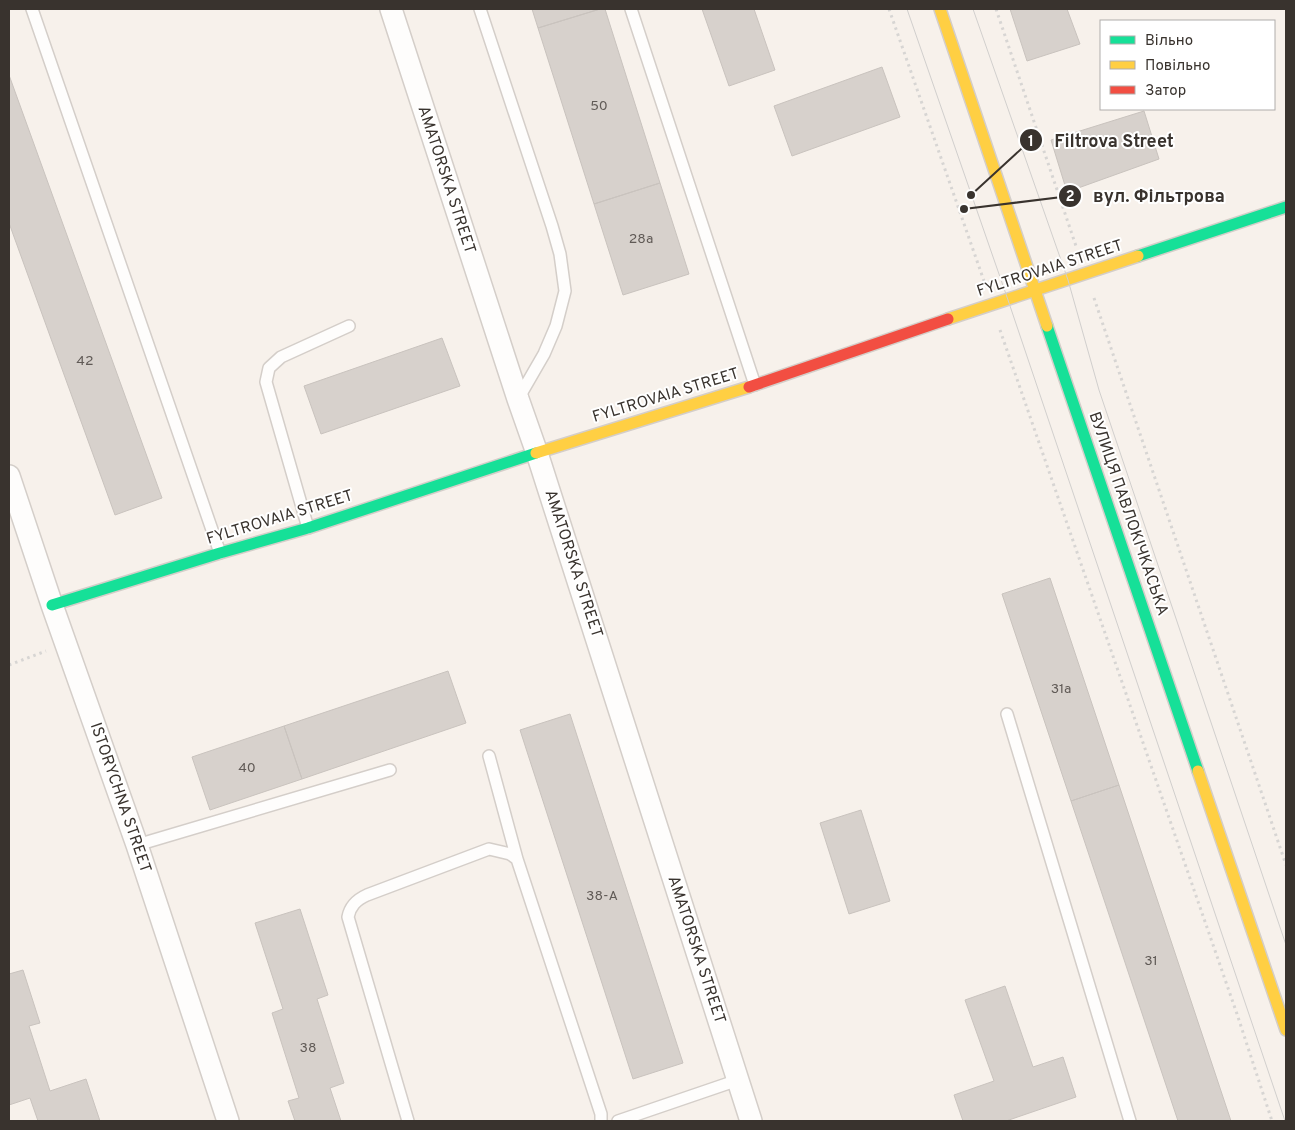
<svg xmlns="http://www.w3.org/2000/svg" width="1295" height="1130" font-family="Overpass,sans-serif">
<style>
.building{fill:#d7d1cc;stroke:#c9c3be}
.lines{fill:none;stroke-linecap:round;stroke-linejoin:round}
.lane-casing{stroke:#d4cec9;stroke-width:14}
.street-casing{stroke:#d4cec9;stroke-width:24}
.fast-casing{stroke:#d4cec9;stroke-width:14}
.slow-casing{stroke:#d4cec9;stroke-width:14}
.jam-casing{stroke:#d4cec9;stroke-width:14}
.path{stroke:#d7d5d3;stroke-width:3;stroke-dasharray:2.5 4;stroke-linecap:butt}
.lane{stroke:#fefdfc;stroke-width:11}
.street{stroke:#fefdfc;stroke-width:21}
.fast{stroke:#16e098;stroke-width:11}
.slow{stroke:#ffcf43;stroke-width:11}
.jam{stroke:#f24e42;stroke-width:11}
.tram{stroke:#d1cfcd;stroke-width:1}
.labels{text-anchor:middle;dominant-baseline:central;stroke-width:4;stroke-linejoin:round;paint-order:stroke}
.number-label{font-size:14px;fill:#605a56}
.street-label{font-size:16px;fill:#39332e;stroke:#fff}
.leader{fill:none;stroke:#39332e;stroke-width:2}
.callout-dot{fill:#39332e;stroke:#fff;stroke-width:2}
.mark-label{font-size:15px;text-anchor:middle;font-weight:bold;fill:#fff}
.callout-label{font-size:18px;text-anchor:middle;font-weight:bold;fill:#39332e;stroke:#fff;stroke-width:4;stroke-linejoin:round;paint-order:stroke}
</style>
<rect width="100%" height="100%" fill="#f7f1eb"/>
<!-- building -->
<path class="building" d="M532,9H600L538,28Z
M600,9H605L660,183L594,204L538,28Z
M702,9H754L775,70L729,86Z
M1010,9H1067L1080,44L1027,61Z
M882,67L900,117L792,156L774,106Z
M9,75L162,498L115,515L9,223Z
M1144,111L1159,159L1067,192L1051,140Z
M660,183L689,274L623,295L594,204Z
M442,338L460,386L321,434L304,386Z
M1050,578L1119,785L1071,801L1002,594Z
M448,671L466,723L302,779L284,726Z
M570,714L683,1063L633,1079L520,730Z
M284,726L302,779L210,810L192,757Z
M1119,785L1231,1121H1178L1071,801Z
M861,810L890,901L849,914L820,823Z
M300,909L328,995L317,999L344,1083L330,1088L341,1121H295L288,1101L299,1098L272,1013L283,1009L255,923Z
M23,970L40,1023L29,1026L50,1091L86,1079L100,1121H38L30,1098L9,1105V974Z
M1005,986L1033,1067L1063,1057L1076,1097L1006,1121H963L954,1095L994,1081L965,1000Z"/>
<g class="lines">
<defs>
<path id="lane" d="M32,9L220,553
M480,9L552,226L560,254L565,291L556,326L544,354L518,399
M631,9L755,385
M308,528L266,382L269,368L281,357L349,326
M1007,714L1130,1121
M489,756L517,859
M137,845L390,770
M408,1121L348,917C350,906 356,900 367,895L489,849L510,854L517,859L601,1114V1121
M618,1121L738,1080"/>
<path id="street" d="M391,9L518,399L537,453L751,1121
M9,476L52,605L137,845L228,1121"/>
<path id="fast" d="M1138,256L1286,207
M1047,326L1198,771
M52,605L220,553L308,528L536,453"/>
<path id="slow" d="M940,9L1047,326
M948,319L1138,256
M536,453L749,387
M1198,771L1286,1030"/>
<path id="jam" d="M749,387L948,319"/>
</defs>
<!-- lane casing -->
<use href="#lane" class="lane-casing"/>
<!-- street casing -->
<use href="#street" class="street-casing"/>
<!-- fast casing -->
<use href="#fast" class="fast-casing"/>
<!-- slow casing -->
<use href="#slow" class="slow-casing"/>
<!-- jam casing -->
<use href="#jam" class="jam-casing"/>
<!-- path -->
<path class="path" d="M889,9L984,281
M996,9L1077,249
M1094,298L1286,865
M1000,330L1237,1014L1272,1121
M9,665L46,651"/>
<!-- lane -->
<use href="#lane" class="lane"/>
<!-- street -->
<use href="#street" class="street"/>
<!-- fast -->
<use href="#fast" class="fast"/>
<!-- slow -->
<use href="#slow" class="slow"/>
<!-- jam -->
<use href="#jam" class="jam"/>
<!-- tram -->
<path class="tram" d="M907,9L1008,300L1285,1121
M973,9L1068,280L1099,390L1286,945"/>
</g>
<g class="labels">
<!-- number labels -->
<g class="number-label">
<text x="599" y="106">50</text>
<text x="641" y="239">28а</text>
<text x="85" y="361">42</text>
<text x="1061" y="689">31а</text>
<text x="247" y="768">40</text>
<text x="602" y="896">38-А</text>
<text x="1151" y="961">31</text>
<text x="308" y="1048">38</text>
</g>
<!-- street labels -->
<g class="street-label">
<text transform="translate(446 180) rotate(72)">AMATORSKA STREET</text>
<text transform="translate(1050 269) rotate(-18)">FYLTROVAIA STREET</text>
<text transform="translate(666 396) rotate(-17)">FYLTROVAIA STREET</text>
<text transform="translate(1128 514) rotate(71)">ВУЛИЦЯ ПАВЛОКІЧКАСЬКА</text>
<text transform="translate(280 518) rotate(-17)">FYLTROVAIA STREET</text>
<text transform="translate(573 564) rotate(72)">AMATORSKA STREET</text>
<text transform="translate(120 798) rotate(71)">ISTORYCHNA STREET</text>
<text transform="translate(696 950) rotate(72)">AMATORSKA STREET</text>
</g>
</g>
<!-- callouts -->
<path class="leader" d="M971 195L1031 140M964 209L1070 196"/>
<g class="callout-dot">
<circle cx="971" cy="195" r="5"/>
<circle cx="964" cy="209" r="5"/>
<circle cx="1031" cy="140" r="12"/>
<circle cx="1070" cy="196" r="12"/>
</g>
<g class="mark-label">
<text x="1031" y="146">1</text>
<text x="1070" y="201">2</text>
</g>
<g class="callout-label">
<text x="1114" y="147">Filtrova Street</text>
<text x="1159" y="202">вул. Фільтрова</text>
</g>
<!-- border -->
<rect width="1295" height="1130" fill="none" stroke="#39332e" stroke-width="20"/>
<!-- legend -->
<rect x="1100" y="20" width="175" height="90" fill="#ffffff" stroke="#b0adab"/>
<rect x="1110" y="36" width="25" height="8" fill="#16e098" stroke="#b0adab"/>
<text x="1145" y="45" font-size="15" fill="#39332e">Вільно</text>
<rect x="1110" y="61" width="25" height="8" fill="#ffcf43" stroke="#b0adab"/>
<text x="1145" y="70" font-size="15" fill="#39332e">Повільно</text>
<rect x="1110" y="86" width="25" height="8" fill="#f24e42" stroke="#b0adab"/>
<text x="1145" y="95" font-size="15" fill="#39332e">Затор</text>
</svg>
